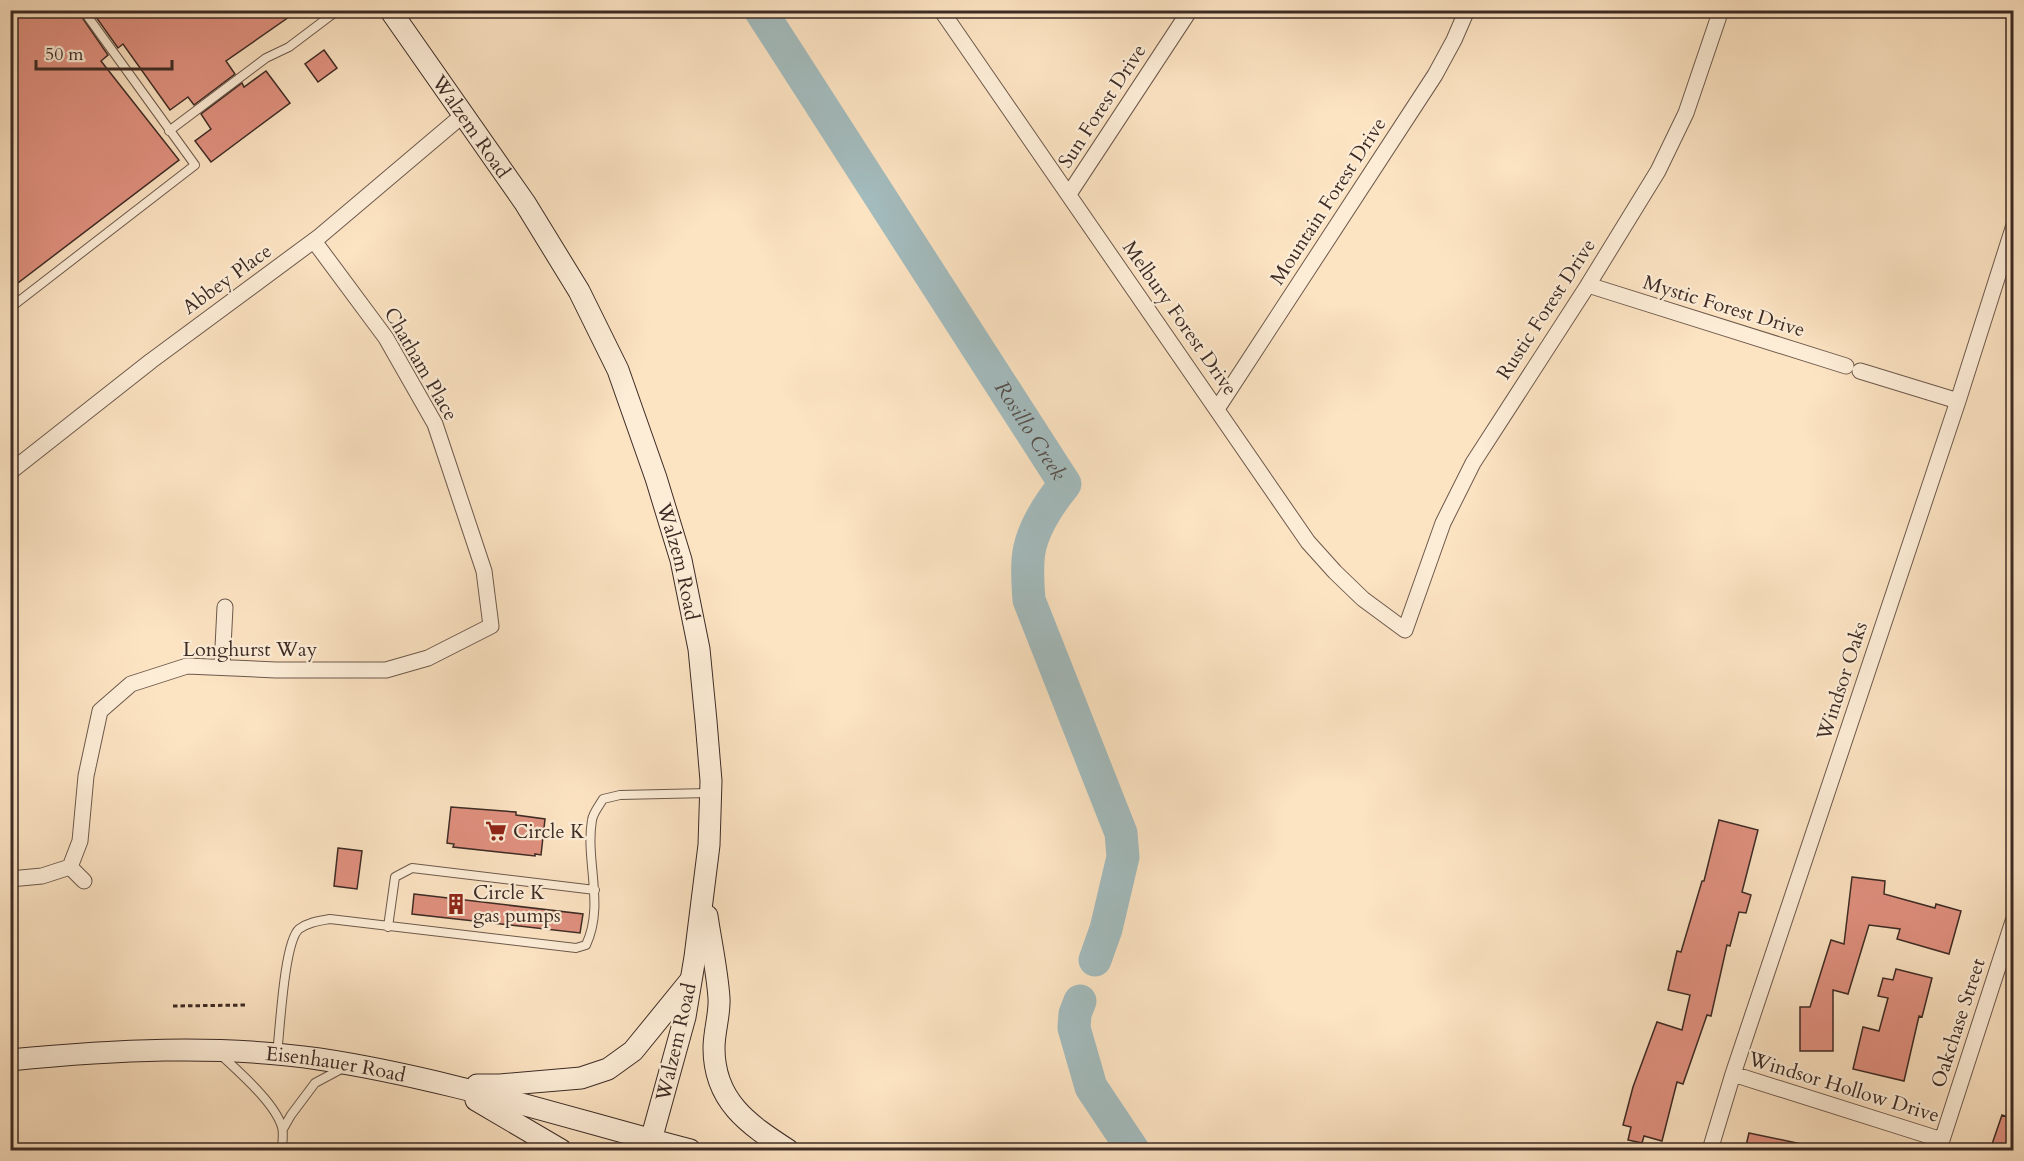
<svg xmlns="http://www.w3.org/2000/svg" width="2024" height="1161" font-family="Cardo,serif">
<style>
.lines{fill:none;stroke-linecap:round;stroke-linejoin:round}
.river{stroke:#a3bbbd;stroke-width:33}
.building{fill:#e19180;stroke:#3d2b25;stroke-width:1.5}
.service-casing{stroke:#6d594c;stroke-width:10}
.minor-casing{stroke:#6d594c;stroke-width:17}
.secondary-casing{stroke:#3d2b25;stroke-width:23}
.path{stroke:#3d2b25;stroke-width:3;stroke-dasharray:4.5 3;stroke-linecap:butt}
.service{stroke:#fdedd7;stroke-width:8}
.minor{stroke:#fdedd7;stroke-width:15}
.secondary{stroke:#fdedd7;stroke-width:21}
.labels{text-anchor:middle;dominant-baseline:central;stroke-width:4.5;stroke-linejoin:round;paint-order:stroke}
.street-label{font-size:20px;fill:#3d2b25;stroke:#fdedd7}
.poi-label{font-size:20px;fill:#3d2b25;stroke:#fdedd7;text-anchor:start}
.water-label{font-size:21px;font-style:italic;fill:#564f4b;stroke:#fdedd7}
</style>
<rect width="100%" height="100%" fill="#fce3c2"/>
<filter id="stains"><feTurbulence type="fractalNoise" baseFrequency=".00333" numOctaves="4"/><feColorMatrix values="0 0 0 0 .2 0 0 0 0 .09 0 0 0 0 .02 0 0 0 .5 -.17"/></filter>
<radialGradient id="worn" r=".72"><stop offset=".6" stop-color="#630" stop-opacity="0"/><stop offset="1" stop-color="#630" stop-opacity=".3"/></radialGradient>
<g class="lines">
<!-- river -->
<g class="river">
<path id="s1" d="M760,10L1065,484C1048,505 1029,533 1028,561C1027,574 1028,587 1029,600L1121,833L1123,857L1106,929L1095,960"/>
<path d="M1080,1001L1075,1014L1074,1028L1091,1087L1133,1150"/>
</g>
</g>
<!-- building -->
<path class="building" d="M10,10H77L108,55L101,61L179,160L10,289Z
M91,10H299L226,61L235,74L194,105L188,97L170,110L123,44L118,48Z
M324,50L337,68L318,82L305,64Z
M266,71L290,103L211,162L195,141L211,129L201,114L242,83L244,87Z
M451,807L516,812V815L545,819L541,855L535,854V856L453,847L454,844L447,843Z
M1719,820L1758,830L1742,892L1751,895L1746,913L1739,912L1730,946L1727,945L1711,1016L1707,1015L1683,1084L1677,1082L1662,1141L1644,1136L1642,1143L1628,1140L1631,1127L1623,1125L1633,1087L1657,1022L1682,1030L1690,995L1668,990L1677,951L1681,952L1702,881H1704Z
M338,848L362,851L357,889L334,886Z
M1852,877L1885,881L1884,894L1935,908L1936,904L1961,911L1949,954L1897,939L1900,929L1869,925L1848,994L1833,990V1051H1800V1007H1810L1831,940L1844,944Z
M414,894L583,914L580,933L412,914Z
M1896,969L1932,978L1922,1017L1919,1016L1904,1081L1853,1069L1863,1027L1879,1031L1888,998L1878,996L1883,978L1893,980Z
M2002,1115L2013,1119V1150H1990Z
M1749,1133L1802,1144L1801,1150H1745Z"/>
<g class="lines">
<defs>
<path id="service" d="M169,131L266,58L289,47L338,10
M10,308L195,165L83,10
M388,927L395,877L412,868L595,890
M277,1054C280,1030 284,942 299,929C309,922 319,921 330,919L576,948L586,945C605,905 585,861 592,820C593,813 599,806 603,799L620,795L708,793
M221,1055C240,1073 275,1103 282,1127C284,1134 282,1143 282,1150
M283,1129L291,1115L315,1083L343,1068"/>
<path id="minor" d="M941,10L1308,542L1335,572L1363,599L1405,630L1443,523L1473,463L1588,285L1658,171L1686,113L1721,10
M1069,194L1190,10
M1588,285L1846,366
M1860,371L1958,401
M1217,409L1435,75L1454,40L1467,10
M10,472L151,361L320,236L463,115
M222,667L225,607
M70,867L80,841L86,776L100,711L131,684L187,666L276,670H386L428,658L491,626L484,571L435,424L386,338L314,241
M70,867L84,881
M10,879L42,876L70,867
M1733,1074L1942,1140L2014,918
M1710,1150L1733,1074L1958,401L2014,225"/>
<g id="secondary">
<path id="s2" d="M390,10L525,203L579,291L618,370L656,478L681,560L699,649L706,721L711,781L709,845L695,957L685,1017L651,1140"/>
<path d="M707,916C711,943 717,970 719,998C720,1014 714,1031 714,1048C714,1101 748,1124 788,1150"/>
<path id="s3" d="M10,1060C112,1050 217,1044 319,1059C445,1078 567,1118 690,1150"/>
<path d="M477,1085H500L581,1078L608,1069L633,1051L690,981"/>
<path d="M476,1100L561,1150"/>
</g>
</defs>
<!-- service casing -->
<use href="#service" class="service-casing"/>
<!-- minor casing -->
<use href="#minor" class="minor-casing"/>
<!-- secondary casing -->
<use href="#secondary" class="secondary-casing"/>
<!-- path -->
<path class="path" d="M173,1006L248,1005"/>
<!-- service -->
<use href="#service" class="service"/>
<!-- minor -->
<use href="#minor" class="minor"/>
<!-- secondary -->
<use href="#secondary" class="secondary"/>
</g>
<!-- icons -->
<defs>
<symbol id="supermarket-bare" viewBox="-9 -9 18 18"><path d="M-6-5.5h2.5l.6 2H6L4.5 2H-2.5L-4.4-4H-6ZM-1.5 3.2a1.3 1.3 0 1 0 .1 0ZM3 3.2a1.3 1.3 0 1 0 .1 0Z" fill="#8f2418" stroke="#fdedd7" stroke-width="2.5" paint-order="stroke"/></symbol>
<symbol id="building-bare" viewBox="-9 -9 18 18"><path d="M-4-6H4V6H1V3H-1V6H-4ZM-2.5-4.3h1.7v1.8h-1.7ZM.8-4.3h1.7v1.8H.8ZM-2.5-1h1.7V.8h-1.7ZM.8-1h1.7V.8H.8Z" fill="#8f2418" stroke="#fdedd7" stroke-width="2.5" paint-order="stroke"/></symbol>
</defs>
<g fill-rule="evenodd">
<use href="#supermarket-bare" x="481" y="816" width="30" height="30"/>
<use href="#building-bare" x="441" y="889" width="30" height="30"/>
</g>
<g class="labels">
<!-- street labels -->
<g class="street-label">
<text transform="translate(1102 106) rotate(-57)">Sun Forest Drive</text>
<text stroke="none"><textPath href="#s2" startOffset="142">Walzem Road</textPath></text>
<text transform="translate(1328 201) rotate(-57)">Mountain Forest Drive</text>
<text transform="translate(227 279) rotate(-36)">Abbey Place</text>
<text transform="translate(1724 306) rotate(17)">Mystic Forest Drive</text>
<text transform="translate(1546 309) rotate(-57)">Rustic Forest Drive</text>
<text transform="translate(1180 318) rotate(55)">Melbury Forest Drive</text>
<text transform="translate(421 364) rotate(60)">Chatham Place</text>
<text stroke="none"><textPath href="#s2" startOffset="628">Walzem Road</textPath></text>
<text x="250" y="649">Longhurst Way</text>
<text transform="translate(1842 681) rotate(-72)">Windsor Oaks</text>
<text transform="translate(1958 1023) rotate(-72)">Oakchase Street</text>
<text transform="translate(676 1042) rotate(-77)">Walzem Road</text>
<text stroke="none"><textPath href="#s3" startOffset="327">Eisenhauer Road</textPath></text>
<text transform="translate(1844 1087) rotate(17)">Windsor Hollow Drive</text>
</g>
<!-- poi labels -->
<g class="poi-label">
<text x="513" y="831">Circle K</text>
<text x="473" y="892">Circle K<tspan x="473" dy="23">gas pumps</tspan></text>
</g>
<!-- water labels -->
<g class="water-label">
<text stroke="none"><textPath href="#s1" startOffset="500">Rosillo Creek</textPath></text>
</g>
</g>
<!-- margin -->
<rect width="2024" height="1161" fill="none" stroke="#fce3c2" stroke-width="36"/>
<rect x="12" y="12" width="2000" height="1137" fill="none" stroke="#3d2b25" stroke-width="3"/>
<rect x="18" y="18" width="1988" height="1125" fill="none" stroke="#3d2b25" stroke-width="1.5"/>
<!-- scale -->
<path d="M36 60v9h136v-9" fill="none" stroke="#3d2b25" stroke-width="3"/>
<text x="45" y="60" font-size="18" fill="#3d2b25" stroke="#fdedd7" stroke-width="4.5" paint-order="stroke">50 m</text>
<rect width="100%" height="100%" filter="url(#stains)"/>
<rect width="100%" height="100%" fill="url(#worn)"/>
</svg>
